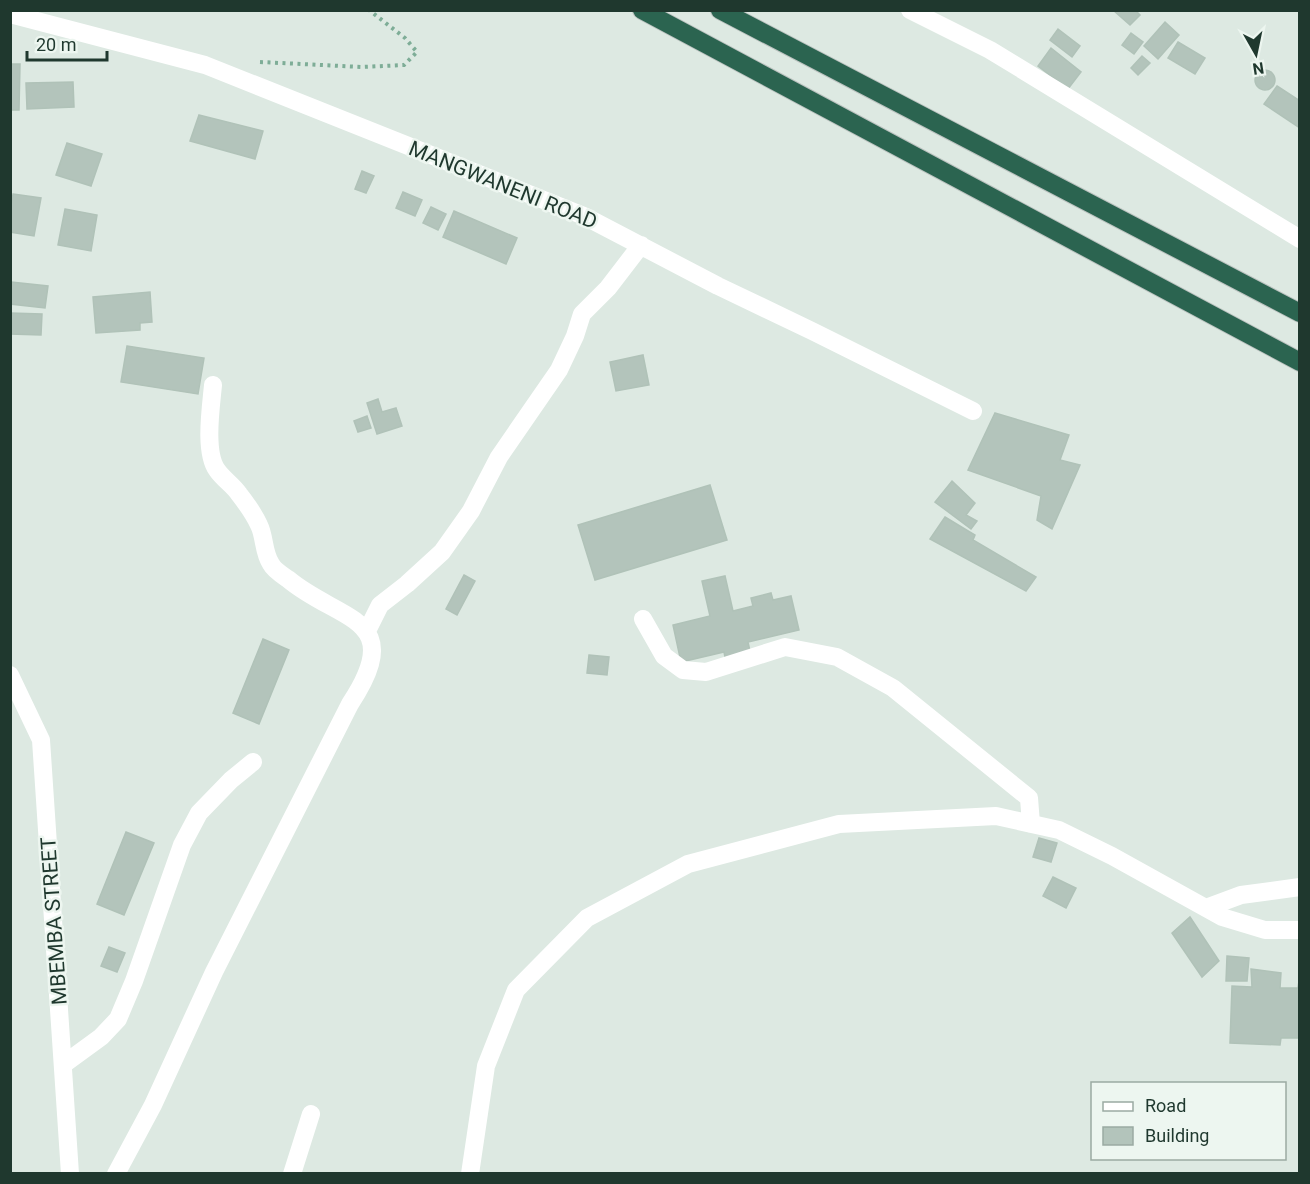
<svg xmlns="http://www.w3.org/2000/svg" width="1310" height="1184" font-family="Roboto,sans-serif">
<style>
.building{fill:#b3c4bb;stroke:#b0c2b8;stroke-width:1.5}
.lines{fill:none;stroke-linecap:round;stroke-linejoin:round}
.highway-casing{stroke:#bcc3c0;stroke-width:20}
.path{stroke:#7ead97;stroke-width:4;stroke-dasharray:3 4.5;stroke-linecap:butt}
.minor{stroke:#fff;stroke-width:18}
.highway{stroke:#2b6450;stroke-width:18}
.labels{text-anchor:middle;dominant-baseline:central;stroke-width:5;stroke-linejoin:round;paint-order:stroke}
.street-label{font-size:21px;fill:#1f382e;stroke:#edf6f0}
</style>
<rect width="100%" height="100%" fill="#dde9e2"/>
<!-- building -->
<path class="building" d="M1113,10H1135L1140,15L1130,25Z
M1165,22L1179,35L1158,59L1144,46Z
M1058,29L1080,46L1072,57L1050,40Z
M1131,33L1143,42L1134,54L1122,45Z
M1178,42L1205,58L1195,74L1168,58Z
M1051,48L1081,72L1068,89L1038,66Z
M1142,56L1150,63L1138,75L1131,68Z
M10,64H20L19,110H10Z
M1255 80a10 10 0 1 1 20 0a10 10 0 1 1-20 0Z
M73,82L74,107L27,109L26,83Z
M1277,86L1300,101V128L1264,104Z
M199,115L263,131L255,159L190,141Z
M67,143L102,154L91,186L56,175Z
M362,171L374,176L366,193L355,189Z
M403,192L422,200L415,216L396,208Z
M13,194L41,198L34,236L10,232V211Z
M431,207L446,214L438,230L423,223Z
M65,209L97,215L91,251L58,245Z
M454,211L517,238L506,264L443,237Z
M11,282L48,286L45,308L10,304Z
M150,292L152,322L140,323V330L96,333L93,297Z
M10,313L42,314L41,335L10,334Z
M127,346L204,358L198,394L121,382Z
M643,355L649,385L616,391L610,362Z
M378,399L382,412L396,408L402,426L377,434L367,403Z
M995,413L1069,435L1060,460L1080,465L1052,529L1037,520L1041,496L968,470Z
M367,416L371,428L358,432L354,421Z
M952,481L975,503L966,515L977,521L971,529L935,502Z
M710,485L727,540L595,580L578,525Z
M945,517L975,535L973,540L1036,577L1026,591L930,539Z
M464,575L475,581L457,615L446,609Z
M725,576L733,611L753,606L751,598L771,593L773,600L791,596L799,630L748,642L751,656L726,662L724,652L681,662L673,625L710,616L702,581Z
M263,639L289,650L259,724L233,713Z
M589,655L609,657L607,675L587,673Z
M126,832L154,843L124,915L97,904Z
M1039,838L1057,843L1051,862L1033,857Z
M1053,877L1076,888L1066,908L1043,896Z
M1190,917L1219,961L1202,977L1172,933Z
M109,947L125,953L117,972L101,966Z
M1227,956L1249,958L1247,981H1226Z
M1251,969L1281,973L1280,988H1298L1300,973V1038H1281L1280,1045L1230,1043L1232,986L1252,987Z"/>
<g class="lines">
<defs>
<path id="highway" d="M642,10L1300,362
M720,10L1300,313"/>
</defs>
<!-- highway casing -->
<use href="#highway" class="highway-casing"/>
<!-- path -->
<path class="path" d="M260,62L362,67L404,65L417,52L405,38L369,10"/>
<!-- minor -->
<path class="minor" d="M910,10L990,50L1300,239
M10,14L205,65L584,216L718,286L812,331L973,411
M643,619L664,656L683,670L706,672L785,647L837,657L893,688L1029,798L1031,824
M367,631L380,605L407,584L442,552L471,511L499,457L559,370L575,336L582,314L608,288L641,245
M10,675L41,740L70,1174
M1206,908L1241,895L1300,887
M64,1064L101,1037L118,1019L134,981L182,845L199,813L231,780L253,762
M116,1174L153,1105L214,972L350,704C408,616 339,622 288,579C282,575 274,570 271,564C263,552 265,537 259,525C254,514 246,503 239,494C233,485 223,479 217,470C204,452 211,407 213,385
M292,1174L311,1114
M470,1174L486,1066L516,990L587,918L688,864L839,824L996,816L1059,830L1112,856L1222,917L1265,930H1300"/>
<!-- highway -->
<use href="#highway" class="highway"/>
</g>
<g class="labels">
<!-- street labels -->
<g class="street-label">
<text transform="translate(503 185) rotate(22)">MANGWANENI ROAD</text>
<text transform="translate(54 921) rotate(-94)">MBEMBA STREET</text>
</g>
</g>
<!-- border -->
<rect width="1310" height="1184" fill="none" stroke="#1f382e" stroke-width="24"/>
<!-- legend -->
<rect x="1091" y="1082" width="195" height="78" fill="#edf6f0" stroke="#9baaa2" stroke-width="1.5"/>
<rect x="1103" y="1102" width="30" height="9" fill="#ffffff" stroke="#9baaa2" stroke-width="1.5"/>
<text x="1145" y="1112" font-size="18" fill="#1f382e">Road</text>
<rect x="1103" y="1127" width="30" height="18" fill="#b3c4bb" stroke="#9baaa2" stroke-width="1.5"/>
<text x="1145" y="1142" font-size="18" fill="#1f382e">Building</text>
<!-- north arrow -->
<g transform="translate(1256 54) rotate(171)" stroke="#edf6f0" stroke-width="4.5" paint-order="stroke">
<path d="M0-4.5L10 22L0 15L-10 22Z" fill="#1f382e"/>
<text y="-9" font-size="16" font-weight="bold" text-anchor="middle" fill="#1f382e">N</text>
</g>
<!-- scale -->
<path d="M27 51v9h80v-9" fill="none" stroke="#1f382e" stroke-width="3"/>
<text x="36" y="51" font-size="18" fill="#1f382e" stroke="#edf6f0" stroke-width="4.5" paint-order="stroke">20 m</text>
</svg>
